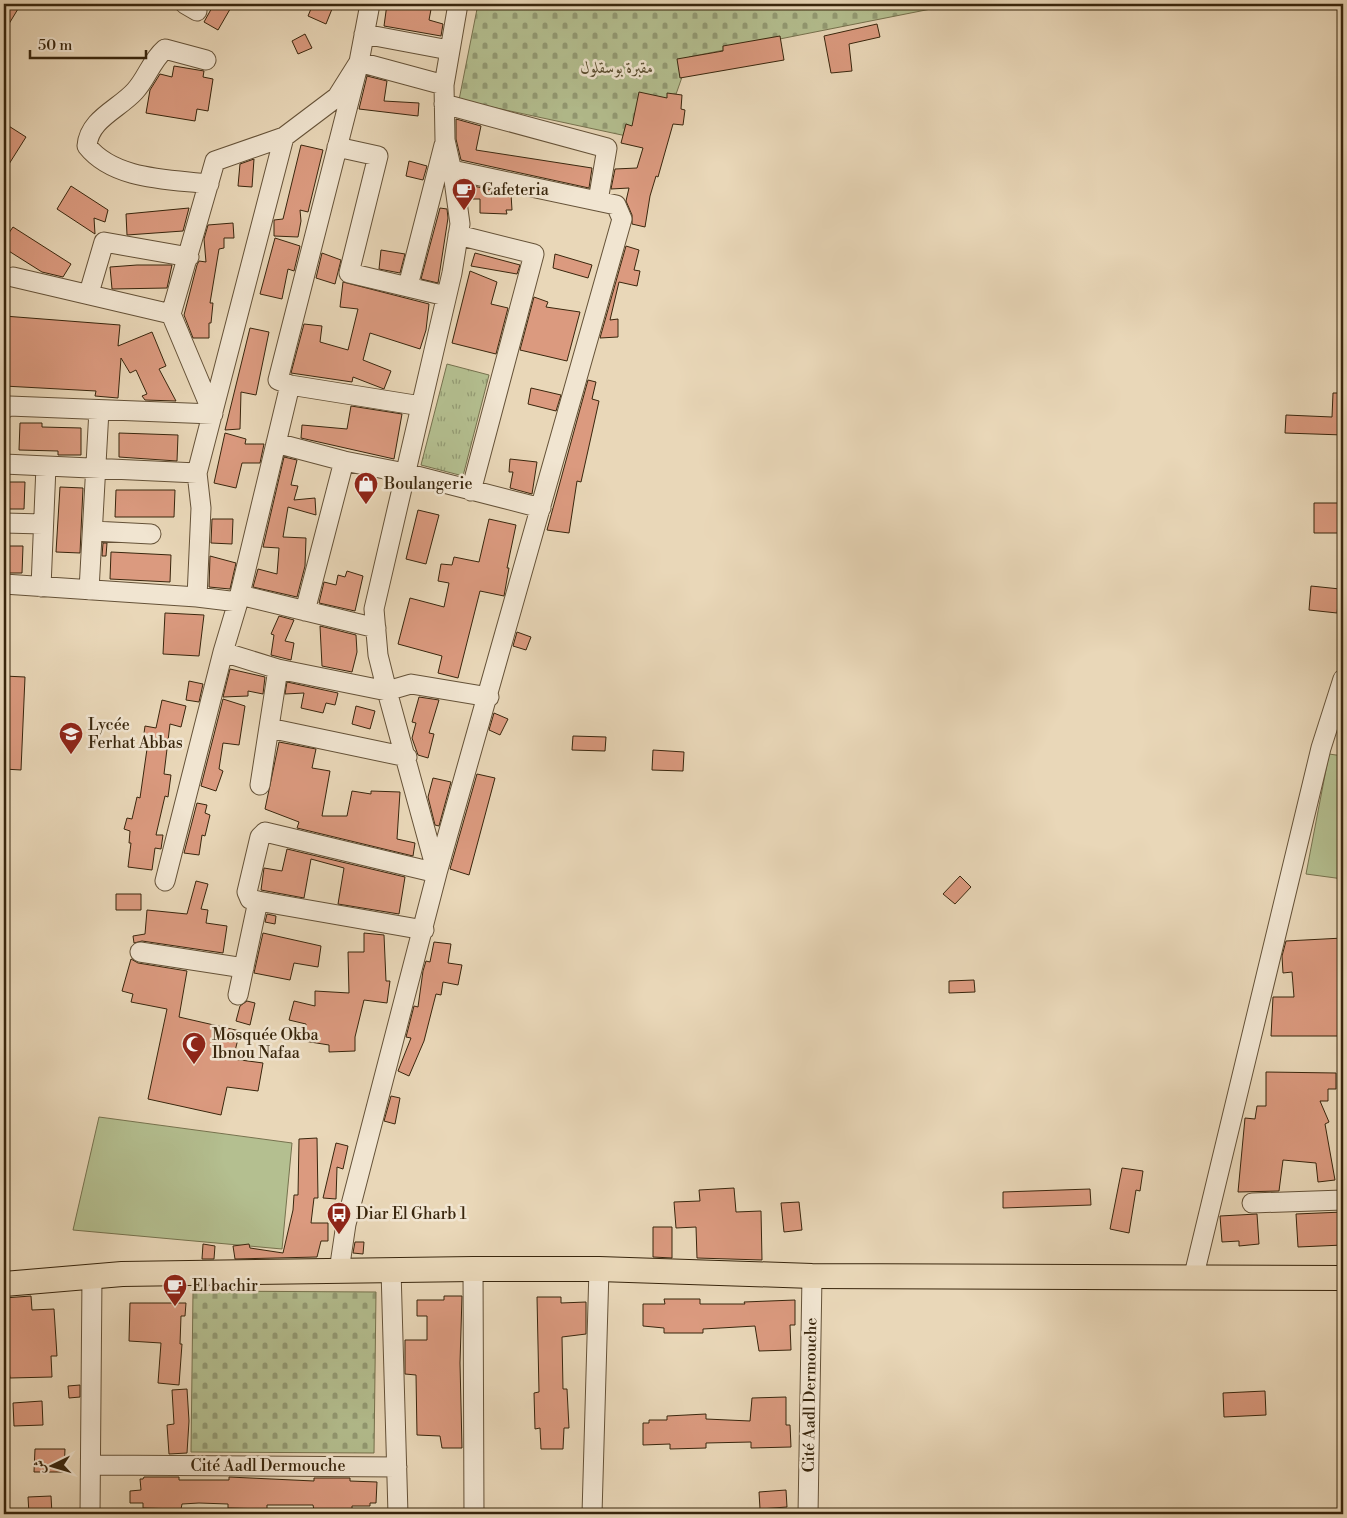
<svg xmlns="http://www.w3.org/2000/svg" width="1347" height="1518" font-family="'Libre Bodoni',Amiri,serif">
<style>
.grass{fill:url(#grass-tufts);stroke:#76724e}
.cemetery{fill:url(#cemetery-stones);stroke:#76724e}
.garden{fill:#b4bf90;stroke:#76724e}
.building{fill:#db9a7f;stroke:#39260d}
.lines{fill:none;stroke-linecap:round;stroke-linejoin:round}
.minor-casing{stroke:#655238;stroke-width:21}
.major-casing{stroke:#39260d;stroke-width:26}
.minor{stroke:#f1e5d1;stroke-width:19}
.major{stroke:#e9d7b8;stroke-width:24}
.labels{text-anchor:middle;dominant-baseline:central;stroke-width:5;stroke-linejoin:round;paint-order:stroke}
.park-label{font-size:16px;font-style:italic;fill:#584c2e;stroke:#f1e5d1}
.poi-label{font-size:16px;fill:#39260d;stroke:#f1e5d1;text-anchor:start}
.street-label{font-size:16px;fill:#39260d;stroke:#f1e5d1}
</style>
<defs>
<pattern id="grass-tufts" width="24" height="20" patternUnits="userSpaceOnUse" patternTransform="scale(1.25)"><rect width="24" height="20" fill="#b4bf90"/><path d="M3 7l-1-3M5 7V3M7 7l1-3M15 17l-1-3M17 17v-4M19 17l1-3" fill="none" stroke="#939b74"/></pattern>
<pattern id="cemetery-stones" width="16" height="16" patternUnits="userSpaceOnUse" patternTransform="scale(1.25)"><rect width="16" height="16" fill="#b4bf90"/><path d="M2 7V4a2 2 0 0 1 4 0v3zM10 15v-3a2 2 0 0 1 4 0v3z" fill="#939b74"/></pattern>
</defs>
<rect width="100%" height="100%" fill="#e9d7b8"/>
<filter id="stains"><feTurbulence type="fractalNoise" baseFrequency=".004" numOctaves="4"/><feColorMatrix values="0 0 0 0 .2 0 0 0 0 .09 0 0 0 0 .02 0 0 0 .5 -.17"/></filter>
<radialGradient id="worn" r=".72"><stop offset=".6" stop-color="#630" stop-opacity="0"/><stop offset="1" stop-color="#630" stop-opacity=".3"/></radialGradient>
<!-- grass -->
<path class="grass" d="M447,364L489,375L463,476L421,465Z"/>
<!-- cemetery -->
<path class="cemetery" d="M478,4H956L689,57L659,143L459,100Z
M193,1291L376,1292L374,1453L191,1452Z"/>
<!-- garden -->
<path class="garden" d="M1329,754L1343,756V879L1306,874Z
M99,1117L292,1143L282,1249L73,1230Z"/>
<!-- building -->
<path class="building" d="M4,4H21L4,32Z
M214,4H233L218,30L204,22Z
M313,4H334L326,24L308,16Z
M387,4H432L429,20L443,24L441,36L384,26Z
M877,24L880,37L849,44L852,71L831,73L824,36Z
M305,34L312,48L298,54L292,41Z
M780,36L784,60L680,78L677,59L723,51V46Z
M174,66L204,71L203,77L213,79L208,111L197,109L195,121L146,113L150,90L160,74L172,77Z
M367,76L387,81L384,101L419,103L418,116L359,109Z
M639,92L667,98V93L682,95L681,109L685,110L683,125L673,124L658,177L656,176L650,196L645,227L632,224V215L626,201L629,188L611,189L615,169L637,168L643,148L621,143L626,124L632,126Z
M456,119L481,126L476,150L592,168L589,188L461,160L456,139Z
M4,123L26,137L4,172Z
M301,145L323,150L308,212L300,210L301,221L298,237L274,236V220L283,219Z
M254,159L252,187L238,186L240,164Z
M409,161L427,166L423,180L406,176Z
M71,186L108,210L105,222L94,218L95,234L57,209Z
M473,186L511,194L512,210H506L507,214L480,213V199H473Z
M189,208L183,231L127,235L126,214Z
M440,208L447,209L448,218L438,283L421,279Z
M233,223L234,238H224V248L219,249L210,303H213L211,323H209V338H193L184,315L197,265L199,261L206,262L204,239L208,225Z
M13,227L71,264L63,277L42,272L4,248V240Z
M275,238L300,246L294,271L288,269L282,299L260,294Z
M626,246L639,250L634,270L640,271L637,286L619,282L610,320L618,319V337L600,338Z
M381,250L405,254L400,273L379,269Z
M322,253L341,260L335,284L316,278Z
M475,253L520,265L517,274L471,266Z
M555,254L592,265L588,278L553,268Z
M137,265H172L167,288L112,289L110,267Z
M470,271L497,282L491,304L508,308L496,354L452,343Z
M343,282L429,304L426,330L420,349L370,333L363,360L391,371L384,389L353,377L352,382L291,373L304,324L322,326L320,342L348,350L358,309L340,307Z
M534,297L548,302L546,307L580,312L567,361L520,350Z
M4,316L120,325L118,346L152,332L166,366L159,369L176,401L145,400L142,396L147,394L136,370L130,373L121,358L118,398L95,396L96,391L4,386Z
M250,328L269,332L256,395L241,392L240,429L225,430Z
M588,380L596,382L592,399L599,401L581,482L577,481L569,533L547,530Z
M531,388L561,395L556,411L528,404Z
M1333,393H1343V435L1285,433L1286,415L1332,417Z
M351,406L402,414L394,459L301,438L302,425L347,429Z
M20,423H42V427L81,428V455H58V451L19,450Z
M119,433L178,435L177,461L119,457Z
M225,433L246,439L245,444H264L260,463H242L236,488L214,483Z
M284,457L297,460L291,485L298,486L294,500L315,498L316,515L288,507L283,537L306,538L305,566L297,597L253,587L258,569L277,574L279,548L263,547Z
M510,459L537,462L532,494L510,488L513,472H509Z
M4,482H25L24,509H4Z
M60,487L83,488L80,553L56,552Z
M116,490H175L174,517H115Z
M1314,503H1342V533H1314Z
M418,510L439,515L426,564L406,559Z
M212,519H233L232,544L211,543Z
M489,519L516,525L507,568H509L504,596L480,591L458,678L438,673L442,656L398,644L410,598L444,607L449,583L438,581L441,564L452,565L454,557L479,562Z
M103,543H107L106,556H102Z
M4,546H23L22,573H4Z
M111,552L171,555L170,582L110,579Z
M210,556L236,563L230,589L209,587Z
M347,571L363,576L355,611L319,603L324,582L336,585L338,575L345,577Z
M1311,586L1340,589L1337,613L1309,610Z
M165,613L204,615L199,656L163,654Z
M279,616L294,620L285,641L294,643L291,660L271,655L274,635L271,634Z
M320,626L356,635L357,652L352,672L322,666Z
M517,632L531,637L526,650L513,646Z
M230,669L265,677L263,694L248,691V696L223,697Z
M4,676L25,677L21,770L4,769Z
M189,681L203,684L199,702L186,700Z
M287,682L338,693L335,705L326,703L323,713L301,708L304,693L285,694Z
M419,697L439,700L429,733L434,734L428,758L418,755L412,738L416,723L412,722Z
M223,699L245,706L239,745L223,743L219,769L223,771L216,791L201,786Z
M162,700L186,706L181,727L170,724L164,774L171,775L168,797L165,796L156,835H163L161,849L155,848L152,870L128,867L131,843H129L130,831L124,829L127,818L132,819L137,797L140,798L147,749L142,748L145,726L156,728Z
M356,706L375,711L370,729L352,724Z
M494,713L508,719L500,735L489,730Z
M573,736L606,737L605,751L572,750Z
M279,742L316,749L312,768L330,771L322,816H347L352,791L371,794V791L400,792L397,839L415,843L413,856L297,828L299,822L265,809Z
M653,750L684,752L683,771L652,770Z
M477,774L495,778L469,875L450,869Z
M433,778L451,782L439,826L435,825L428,797Z
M197,803L207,805L205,813L210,815L205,836L202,835L199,855L184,853Z
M287,849L405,877L399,914L338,904L344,868L311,859L304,898L261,890L264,868L282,871Z
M960,876L971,887L955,904L943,894Z
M196,881L208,884L201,909L208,910L206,923L227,926L223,953L142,941L134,943L133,936L145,934L147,910L187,914Z
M116,894H141V910H116Z
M267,914L276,916L275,924L265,922Z
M263,933L321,946L318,967L294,963L290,980L254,973Z
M364,933L384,935L386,981H390L387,1003L364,1000L355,1037V1051L329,1052V1045L304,1041L306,1024L289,1020L294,1001L315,1006V991L349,993L348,952H364Z
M1343,938V1036H1271L1273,997H1294L1292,972L1283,973L1282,956L1286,941Z
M434,942L451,944L448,963L462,965L458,985L443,982L441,995L436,994L424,1041L409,1076L398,1071L411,1038L406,1037L414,1006L418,1007L423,971L426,961L430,962Z
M131,959L138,963L187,971L179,1017L240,1031L233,1059L263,1063L258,1091L227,1087L221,1115L148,1099L167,1009L131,1002L133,994L122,991Z
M974,980L975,992L949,993V981Z
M247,1001L255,1003L250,1025L236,1021L240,1006Z
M1266,1072L1336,1073V1089H1328V1101H1320L1329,1122L1325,1124L1335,1180L1318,1182L1316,1163L1283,1160L1279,1191L1238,1192L1245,1118L1255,1119L1257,1106H1266Z
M391,1096L400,1098L395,1124L384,1121Z
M317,1138L318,1198H314L311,1223H328V1241H321L317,1257L235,1259L233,1246L249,1244L250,1248L283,1253L293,1210L294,1195H298L299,1139Z
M336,1143L348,1146L343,1169L337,1167L336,1199L323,1198Z
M1122,1168L1143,1171L1140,1191L1136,1190L1129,1233L1110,1229Z
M734,1188L736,1212L761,1211L762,1260L697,1258L696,1227L676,1228L674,1202L700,1201L699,1190Z
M1090,1189L1091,1205L1003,1208V1192Z
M799,1202L802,1230L784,1232L781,1203Z
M1343,1212V1245L1298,1247L1296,1214Z
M1257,1214L1259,1244L1239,1246V1241L1222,1242L1220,1216Z
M653,1227H672V1258L653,1257Z
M355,1242H364L363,1254L353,1253Z
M203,1244L215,1246L214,1259H202Z
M31,1296L32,1310L54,1309L57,1356H51L52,1377L10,1378L9,1370H4V1298Z
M444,1296H462L460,1363L462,1448H442L440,1436L417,1435L416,1375L405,1374V1340H427V1316H417V1300H444Z
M537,1297H561V1303L586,1302V1334L562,1337L563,1389H567L569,1428H564L563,1449H541L540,1428L535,1429L534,1393L539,1392Z
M664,1299H700V1304H745L744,1302L795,1300V1325H790L791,1350L759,1351L755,1326L703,1329V1333H664V1328L643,1326V1304H665Z
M130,1303H186L185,1316H181L180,1344H182L179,1385L158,1383L161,1343L129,1341Z
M80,1385V1397L69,1398L68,1386Z
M187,1389L189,1421L187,1453L169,1454L167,1425L174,1424L172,1390Z
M1265,1391L1266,1415L1224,1417L1223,1393Z
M786,1397V1425H790L791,1447L751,1448V1442L706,1443V1448L670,1449V1444L643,1445V1423H649V1420H667V1416L706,1414V1419L750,1421L752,1398Z
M42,1401L43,1425L14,1426L13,1403Z
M35,1449H65L64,1472H34Z
M144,1477H179V1480H229V1477L314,1481V1478H350V1481L377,1482L376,1503H370V1506H352V1510H314L313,1505H267V1509L228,1508V1504L199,1503L182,1504L181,1509L143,1508V1503H130V1491L141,1490L140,1479H143Z
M786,1490L787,1507L760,1509L759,1492Z
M51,1496L52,1514H29L28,1497Z"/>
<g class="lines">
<defs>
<path id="minor" d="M185,4L197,11
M364,34L449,50
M206,60L165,49C151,61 147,78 135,91C119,109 89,119 87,146C114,180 168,179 209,184
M444,104L607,148L598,201
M337,147L378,156L349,273L446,296
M458,235L534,254L471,491
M408,286L444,145
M89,293L104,242L189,257
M171,314L215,161L284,137L337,97L359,62L370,4
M421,406L290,385L278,380L359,62L444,85
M4,409L9,406L213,414L171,314L13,277
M276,443L344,461L405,473L541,508
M4,464L197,473
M4,523L43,524
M93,531L151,534
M4,584L197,597L238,602
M41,587L46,466
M89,590L99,410
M240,595L376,628
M197,597L201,508L197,473L284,137
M305,611L344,461
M223,652L278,669L260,785
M278,669L387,691L411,684L489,697
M269,728L407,757
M165,881L223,652L238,602L290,385
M424,930L258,901L250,899L247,892L260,837L265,832L437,873L622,219L616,205L452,170
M140,952L244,968
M238,995L258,901
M1252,1203L1343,1200
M473,1269L474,1514
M391,1270L398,1514
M339,1271L346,1224L437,873L387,691L378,655L374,609L452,273L460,224L454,180L445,140L444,85L458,4
M1193,1279L1321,748L1343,679
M92,1465L397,1467
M90,1514L92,1276
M592,1514L599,1269
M808,1514L812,1276"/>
<path id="major" d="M4,1284L122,1274L473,1269H599L812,1276L1343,1278"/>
</defs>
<!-- minor casing -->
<use href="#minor" class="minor-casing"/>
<!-- major casing -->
<use href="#major" class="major-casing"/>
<!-- minor -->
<use href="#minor" class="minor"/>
<!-- major -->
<use href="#major" class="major"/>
</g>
<!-- icons -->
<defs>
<symbol id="cafe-pin" viewBox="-11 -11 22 30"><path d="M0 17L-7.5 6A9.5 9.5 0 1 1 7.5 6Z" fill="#8f2418" stroke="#f1e5d1"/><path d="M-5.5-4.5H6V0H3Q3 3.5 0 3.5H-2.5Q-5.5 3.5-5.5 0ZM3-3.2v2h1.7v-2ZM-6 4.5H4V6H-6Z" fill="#fff"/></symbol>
<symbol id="shop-pin" viewBox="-11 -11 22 30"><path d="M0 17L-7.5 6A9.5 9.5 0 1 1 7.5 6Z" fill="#8f2418" stroke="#f1e5d1"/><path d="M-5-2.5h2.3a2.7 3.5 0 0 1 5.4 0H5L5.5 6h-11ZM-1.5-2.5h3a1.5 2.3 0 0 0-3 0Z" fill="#fff"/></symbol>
<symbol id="school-pin" viewBox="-11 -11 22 30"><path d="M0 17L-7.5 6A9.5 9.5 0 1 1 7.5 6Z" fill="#8f2418" stroke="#f1e5d1"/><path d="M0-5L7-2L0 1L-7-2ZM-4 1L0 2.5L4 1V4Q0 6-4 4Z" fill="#fff"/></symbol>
<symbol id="mosque-pin" viewBox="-11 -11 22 30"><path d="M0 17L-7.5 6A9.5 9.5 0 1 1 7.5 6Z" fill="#8f2418" stroke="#f1e5d1"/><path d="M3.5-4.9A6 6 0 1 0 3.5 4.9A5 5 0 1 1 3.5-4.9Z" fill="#fff"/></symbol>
<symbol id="bus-pin" viewBox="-11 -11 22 30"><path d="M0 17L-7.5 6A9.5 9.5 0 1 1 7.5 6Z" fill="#8f2418" stroke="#f1e5d1"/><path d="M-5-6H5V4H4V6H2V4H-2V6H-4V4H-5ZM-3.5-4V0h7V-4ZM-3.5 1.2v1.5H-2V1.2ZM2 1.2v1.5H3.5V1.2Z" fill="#fff"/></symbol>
</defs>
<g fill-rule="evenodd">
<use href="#cafe-pin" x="450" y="176" width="28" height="38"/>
<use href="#shop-pin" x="352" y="470" width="28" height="38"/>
<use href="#school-pin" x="57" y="720" width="28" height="38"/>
<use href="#mosque-pin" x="180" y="1030" width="28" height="38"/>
<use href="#bus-pin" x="325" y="1200" width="28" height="38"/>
<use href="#cafe-pin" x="161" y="1272" width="28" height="38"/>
</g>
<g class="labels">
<!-- park labels -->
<g class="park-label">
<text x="617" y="68">مقبرة بوسقلول</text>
</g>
<!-- poi labels -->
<g class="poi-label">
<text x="482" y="190">Cafeteria</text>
<text x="384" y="484">Boulangerie</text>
<text x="88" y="725">Lycée<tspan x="88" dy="18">Ferhat Abbas</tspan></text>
<text x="212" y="1035">Mosquée Okba<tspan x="212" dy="18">Ibnou Nafaa</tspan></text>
<text x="356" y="1214">Diar El Gharb 1</text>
<text x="192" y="1286">El bachir</text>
</g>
<!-- street labels -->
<g class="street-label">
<text transform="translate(810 1395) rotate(-89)">Cité Aadl Dermouche</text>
<text x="268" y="1466">Cité Aadl Dermouche</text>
</g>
</g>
<!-- margin -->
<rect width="1347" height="1518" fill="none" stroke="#e9d7b8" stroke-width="20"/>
<rect x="5" y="5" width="1337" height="1508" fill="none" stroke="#39260d" stroke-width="2.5"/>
<rect x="10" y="10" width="1327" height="1498" fill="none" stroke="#39260d"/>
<!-- north arrow -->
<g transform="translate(52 1466) rotate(265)" stroke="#f1e5d1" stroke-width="4" paint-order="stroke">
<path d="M0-4L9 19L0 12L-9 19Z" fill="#39260d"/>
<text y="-8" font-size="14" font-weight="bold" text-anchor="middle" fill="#39260d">ش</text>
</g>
<!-- scale -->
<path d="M30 50v8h116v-8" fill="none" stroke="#39260d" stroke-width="2.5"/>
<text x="38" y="50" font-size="15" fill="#39260d" stroke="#f1e5d1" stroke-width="4" paint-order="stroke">50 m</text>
<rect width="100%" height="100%" filter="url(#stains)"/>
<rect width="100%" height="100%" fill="url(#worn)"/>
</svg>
